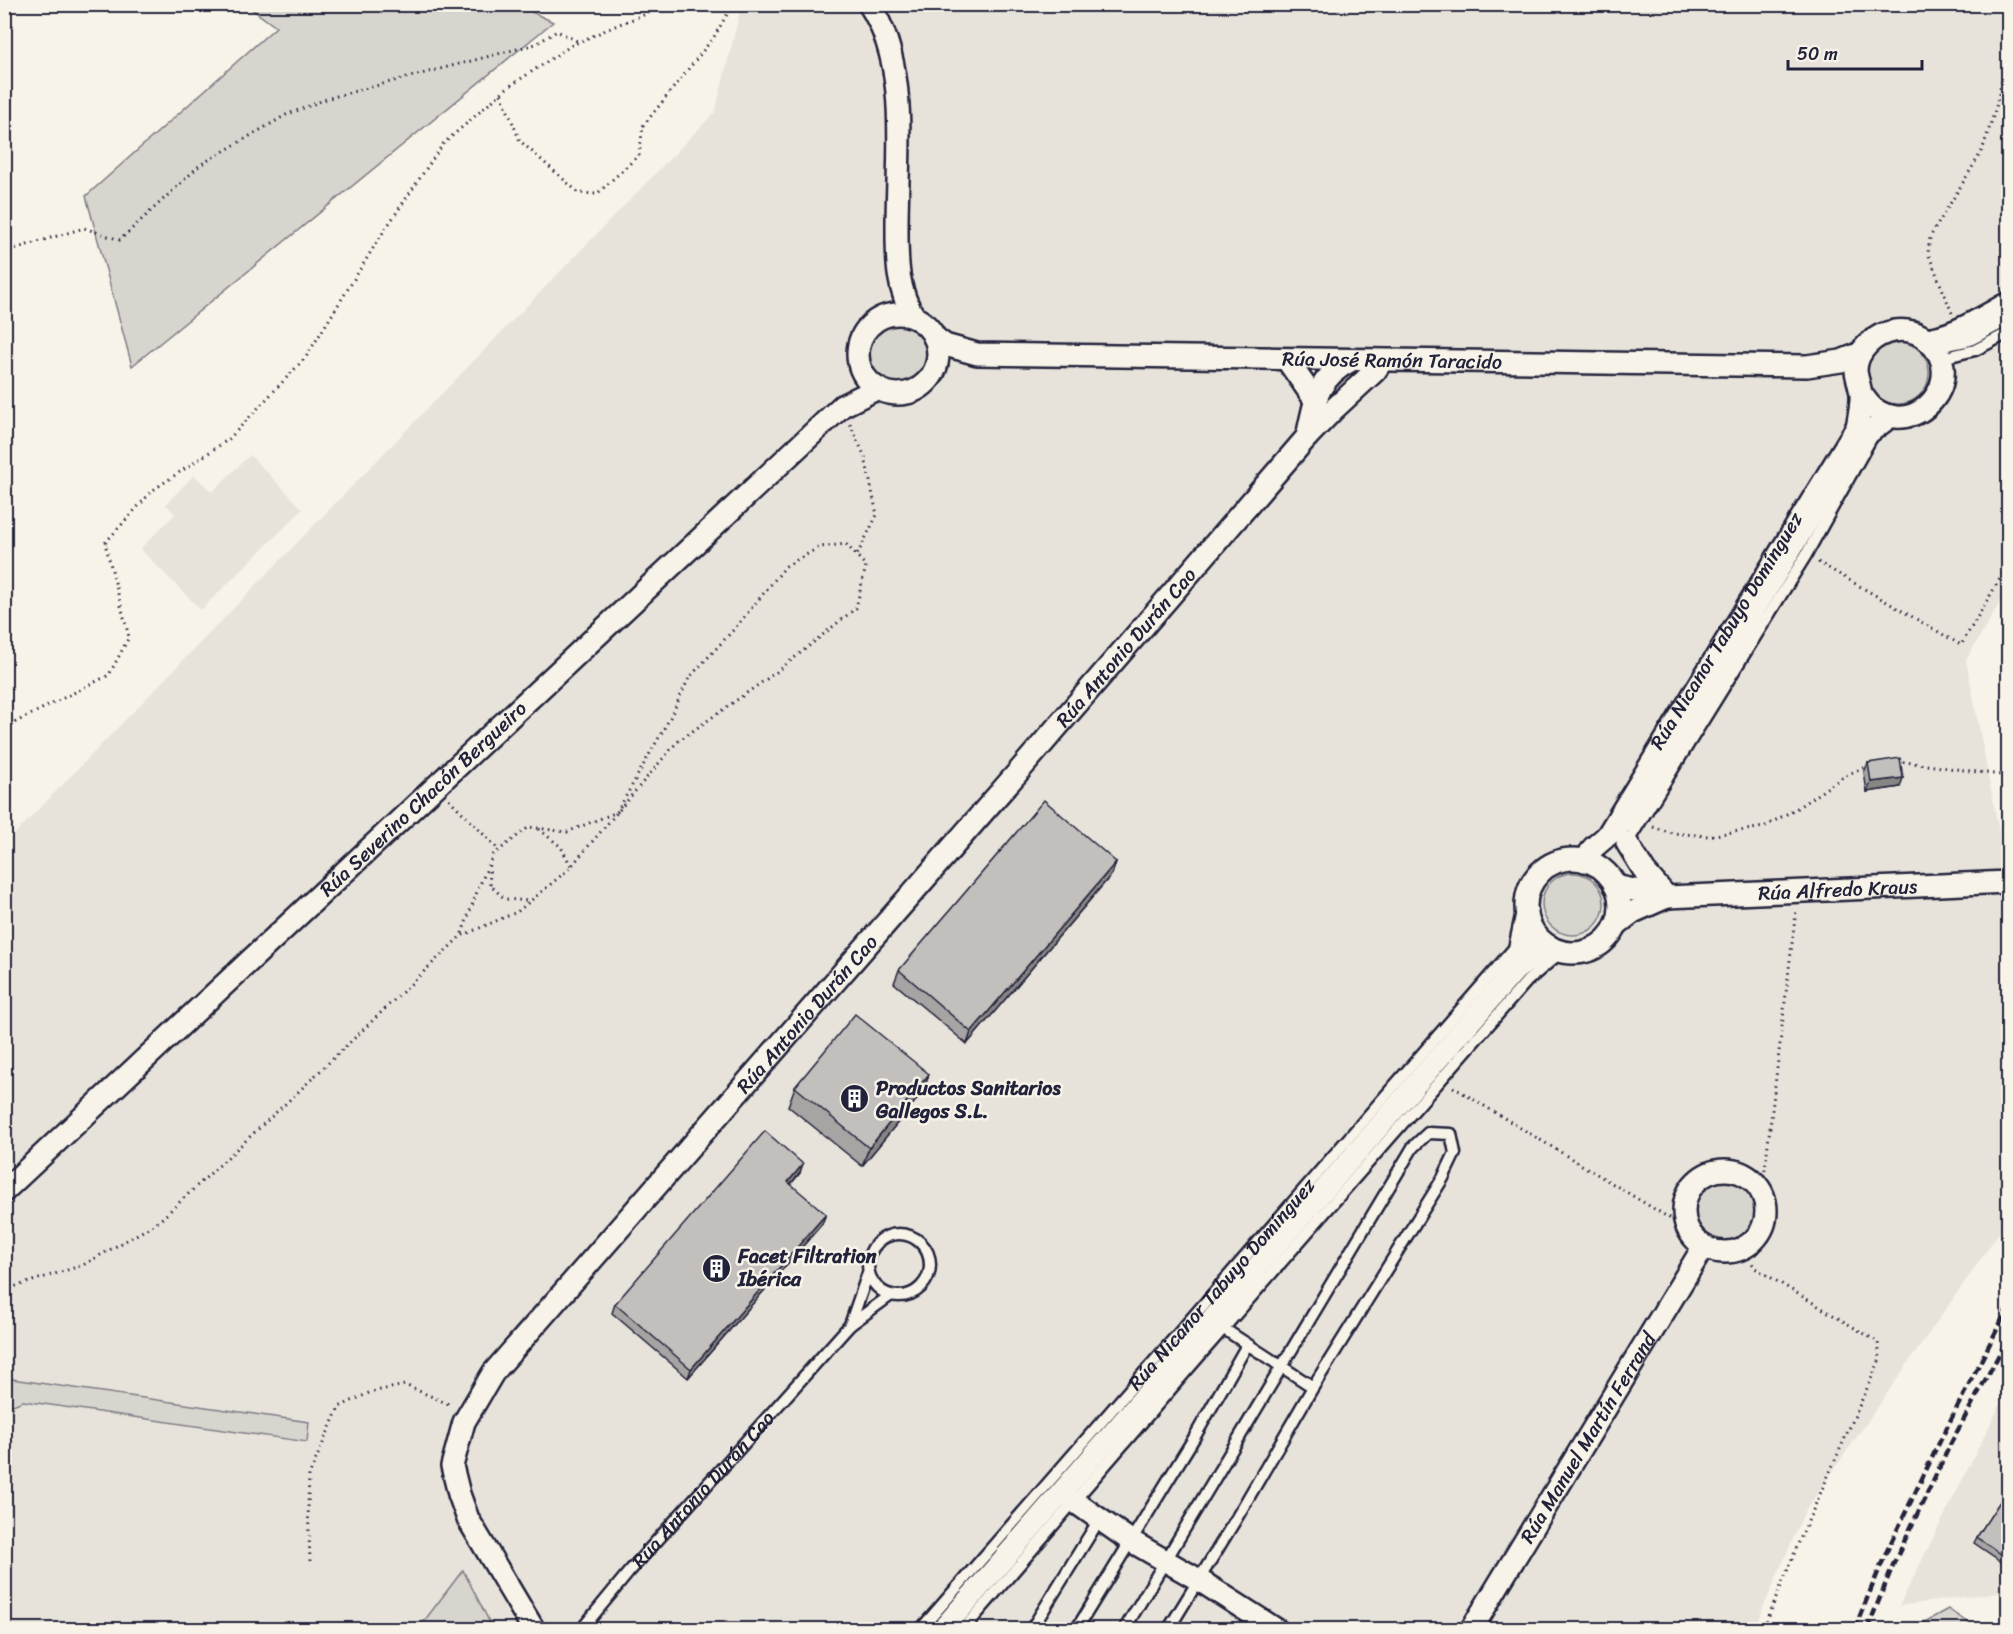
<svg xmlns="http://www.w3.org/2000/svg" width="2013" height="1634" font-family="Sriracha,sans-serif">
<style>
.built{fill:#e7e3db}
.green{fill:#d8d5cf;stroke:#7d7c85;stroke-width:1.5}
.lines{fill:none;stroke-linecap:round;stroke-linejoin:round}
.lane-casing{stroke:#22223b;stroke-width:15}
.street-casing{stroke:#22223b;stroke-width:26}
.path{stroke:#22223b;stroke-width:3;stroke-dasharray:1.5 4.5;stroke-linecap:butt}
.lane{stroke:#f7f3e8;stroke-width:10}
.street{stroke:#f7f3e8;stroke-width:21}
.rail{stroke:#22223b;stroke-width:4.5;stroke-dasharray:9 4.5;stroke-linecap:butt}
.wall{fill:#a7a4a3;stroke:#22223b;stroke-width:1.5}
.shaded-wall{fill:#888684;stroke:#22223b;stroke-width:1.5}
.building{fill:#c2bfbd;stroke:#22223b;stroke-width:1.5}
.labels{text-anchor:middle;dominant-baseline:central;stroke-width:5;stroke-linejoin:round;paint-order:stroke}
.street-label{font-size:20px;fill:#22223b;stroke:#f7f3e8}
.poi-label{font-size:20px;font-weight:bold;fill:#22223b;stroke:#f7f3e8;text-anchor:start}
</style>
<rect width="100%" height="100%" fill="#f7f3e8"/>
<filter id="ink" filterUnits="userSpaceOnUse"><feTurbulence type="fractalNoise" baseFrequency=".0167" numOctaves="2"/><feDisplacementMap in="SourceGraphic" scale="12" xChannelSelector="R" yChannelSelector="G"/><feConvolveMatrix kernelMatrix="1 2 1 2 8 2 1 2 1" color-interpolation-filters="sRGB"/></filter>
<g filter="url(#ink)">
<!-- built -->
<path class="built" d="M772,4L2008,5V589L1966,660L2000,837H2008V1220L1805,1511L1754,1629H5L4,845L715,112L740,12Z
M250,455L303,509L201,610L140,549L175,514L166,504L194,475L212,492Z
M2008,1389V1591L1899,1606Z"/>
<!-- green -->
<path class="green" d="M246,5H517L553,22L132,366L86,196L276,27Z
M867 355a31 31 0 1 1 62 0a31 31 0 1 1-62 0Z
M1867 373a31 31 0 1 1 62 0a31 31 0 1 1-62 0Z
M1542 904a31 31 0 1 1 62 0a31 31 0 1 1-62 0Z
M1694 1212a31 31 0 1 1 62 0a31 31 0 1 1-62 0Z
M5,1378L309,1422L307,1442L23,1401L5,1408Z
M463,1570L493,1629H418Z
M1948,1609L1977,1629H1912Z"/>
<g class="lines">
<defs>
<g id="lane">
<path d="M1921,333C1947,335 1985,309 2008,297"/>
<path d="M1946,357L1975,350L2008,333"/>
<path id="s1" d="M1603,832L1853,423"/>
<path d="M1627,843L1806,555L1873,435"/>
<circle cx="899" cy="1265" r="31"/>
<path d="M850,1325L868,1273"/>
<path d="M1224,1329L1313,1387"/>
<path id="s2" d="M581,1630L628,1573L850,1325L891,1295"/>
<path id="s3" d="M920,1630L1516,946"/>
<path d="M963,1630L1188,1369L1527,981L1561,952"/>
<path d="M1031,1630L1099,1520"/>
<path d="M1076,1630L1194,1438L1247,1345"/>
<path d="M1124,1630L1413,1147L1428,1133L1451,1134L1455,1153L1443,1178L1313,1387L1236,1519L1168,1630"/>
</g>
<g id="street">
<path d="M869,4C910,66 897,154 897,225C897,257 896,290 915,318"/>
<circle cx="898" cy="354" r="40"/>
<path id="s4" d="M934,337L945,345L977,354L1807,366L1841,361L1861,353"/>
<path d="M1931,343L1968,335L2008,314"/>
<path d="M1287,360L1315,400"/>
<path d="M1307,437C1315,402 1316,379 1350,361"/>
<path d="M1854,444C1856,431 1862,406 1861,394C1860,386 1857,379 1856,371C1856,350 1875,334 1894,331C1906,329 1919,332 1928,341C1970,377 1917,441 1873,408C1868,404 1865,398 1861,394"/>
<path d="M1627,843L1645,872L1667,897"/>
<circle cx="1573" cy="906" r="47"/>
<path d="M1585,861L1593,848L1629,817L1854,444L1891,416"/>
<path id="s5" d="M1615,886L1667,897L2008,882"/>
<path d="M1616,925L1633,912L1667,897"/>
<path d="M1515,970L1527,914"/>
<circle cx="1725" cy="1211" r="41"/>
<path id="s6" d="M4,1191L842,406L878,388"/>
<path d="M1075,1502L1131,1541L1199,1580L1277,1630"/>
<path id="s7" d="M534,1630L468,1519L459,1494L452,1466L464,1422L493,1373L1019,771L1307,437L1334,409L1375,371L1382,361"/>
<path d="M942,1630L1515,970L1549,946"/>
<path id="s8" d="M1471,1630L1704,1246"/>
</g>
</defs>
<!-- lane casing -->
<use href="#lane" class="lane-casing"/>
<!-- street casing -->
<use href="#street" class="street-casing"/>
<!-- path -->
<path class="path" d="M501,94L520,141L579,193L597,194L639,155L643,126L714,37L733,4
M4,252L84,228L120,240L200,165L286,115L329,98L536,44L557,31L579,42
M1952,313L1928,253L1930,237L1982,151L1996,107L2008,53
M850,424L865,457L877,515L857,555
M1818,562L1961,645L2008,565
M4,728L109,675L129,637L105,543L153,490L229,439L306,357L380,237L443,144L507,88L572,45L622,23L673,4
M1897,761L2008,776
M449,799L499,850
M1653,827L1672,833L1708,836L1764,827L1797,808L1846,775L1868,766
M539,829L561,847L571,866
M489,865L490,885L505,899L530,901
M1453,1087L1689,1230
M1762,1194L1796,910
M1743,1248L1755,1268L1878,1342L1880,1359L1801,1537L1763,1630
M4,1290L83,1265L157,1223L297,1093L461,936L517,912L569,869L677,742L778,671L856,608L866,566L846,544L820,547L786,566L736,627L689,678L671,716L617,812L567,832L529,827L493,855L478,889L461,936
M310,1561L308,1505L309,1475L339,1407L371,1392L405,1385L451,1405"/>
<!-- lane -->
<use href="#lane" class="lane"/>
<!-- street -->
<use href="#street" class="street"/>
<!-- rail -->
<path class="rail" d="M1854,1630L1886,1553L1943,1435L2008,1308
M1867,1630L1893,1565L1951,1443L2008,1338"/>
</g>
<!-- wall -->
<path class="wall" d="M1868,763L1900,787L1867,792L1864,772Z
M1116,862L1112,874L967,1044L894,983L899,970Z
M929,1074L923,1092L862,1166L788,1106L795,1087Z
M800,1173L791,1184L822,1224L688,1378L612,1313L615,1304Z
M2008,1489V1566L1974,1543L1977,1537Z"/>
<!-- shaded-wall -->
<path class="shaded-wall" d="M1903,778L1900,787L1867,792L1871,782Z
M1116,862L1112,874L967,1044L971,1032Z
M929,1074L923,1092L862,1166L869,1148Z
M803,1164L800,1173L784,1191L788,1182Z
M826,1214L822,1224L688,1378L691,1369Z"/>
<!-- building -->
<path class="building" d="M1900,758L1903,778L1871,782L1868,763Z
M1044,800L1116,862L971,1032L899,970Z
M855,1014L929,1074L869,1148L795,1087Z
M765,1131L803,1164L788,1182L826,1214L691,1369L615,1304Z
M2008,1489V1559L1977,1537Z"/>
</g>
<!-- icons -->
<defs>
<symbol id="building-disc" viewBox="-11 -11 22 22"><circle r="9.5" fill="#22223b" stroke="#f7f3e8"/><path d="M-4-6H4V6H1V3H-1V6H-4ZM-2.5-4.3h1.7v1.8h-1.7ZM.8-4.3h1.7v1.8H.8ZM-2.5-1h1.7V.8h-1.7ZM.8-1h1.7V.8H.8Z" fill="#fff"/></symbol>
</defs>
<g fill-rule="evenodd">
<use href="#building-disc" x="838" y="1082" width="33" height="33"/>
<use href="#building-disc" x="700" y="1252" width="33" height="33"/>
</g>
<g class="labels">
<!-- street labels -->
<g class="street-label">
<text stroke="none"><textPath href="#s4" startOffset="462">Rúa José Ramón Taracido</textPath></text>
<text stroke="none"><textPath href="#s1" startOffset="236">Rúa Nicanor Tabuyo Domínguez</textPath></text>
<text stroke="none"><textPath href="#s7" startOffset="1250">Rúa Antonio Durán Cao</textPath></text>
<text stroke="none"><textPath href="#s6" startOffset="574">Rúa Severino Chacón Bergueiro</textPath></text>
<text stroke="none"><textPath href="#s5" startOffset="224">Rúa Alfredo Kraus</textPath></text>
<text stroke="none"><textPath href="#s7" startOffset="764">Rúa Antonio Durán Cao</textPath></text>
<text stroke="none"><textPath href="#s3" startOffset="459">Rúa Nicanor Tabuyo Domínguez</textPath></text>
<text stroke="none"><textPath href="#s8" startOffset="225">Rúa Manuel Martín Ferrand</textPath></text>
<text stroke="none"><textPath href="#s2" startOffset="186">Rúa Antonio Durán Cao</textPath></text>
</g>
<!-- poi labels -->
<g class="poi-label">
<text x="876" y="1088">Productos Sanitarios<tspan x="876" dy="23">Gallegos S.L.</tspan></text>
<text x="738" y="1256">Facet Filtration<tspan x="738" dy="23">Ibérica</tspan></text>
</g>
</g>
<!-- margin -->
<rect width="2013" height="1634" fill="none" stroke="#f7f3e8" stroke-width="24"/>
<rect x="12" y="12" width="1989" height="1610" fill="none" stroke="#22223b" stroke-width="2" filter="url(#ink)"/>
<!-- scale -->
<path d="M1788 60v9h134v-9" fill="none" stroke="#22223b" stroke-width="3"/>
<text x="1797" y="60" font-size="18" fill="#22223b" stroke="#f7f3e8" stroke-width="4.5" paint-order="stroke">50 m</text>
</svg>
